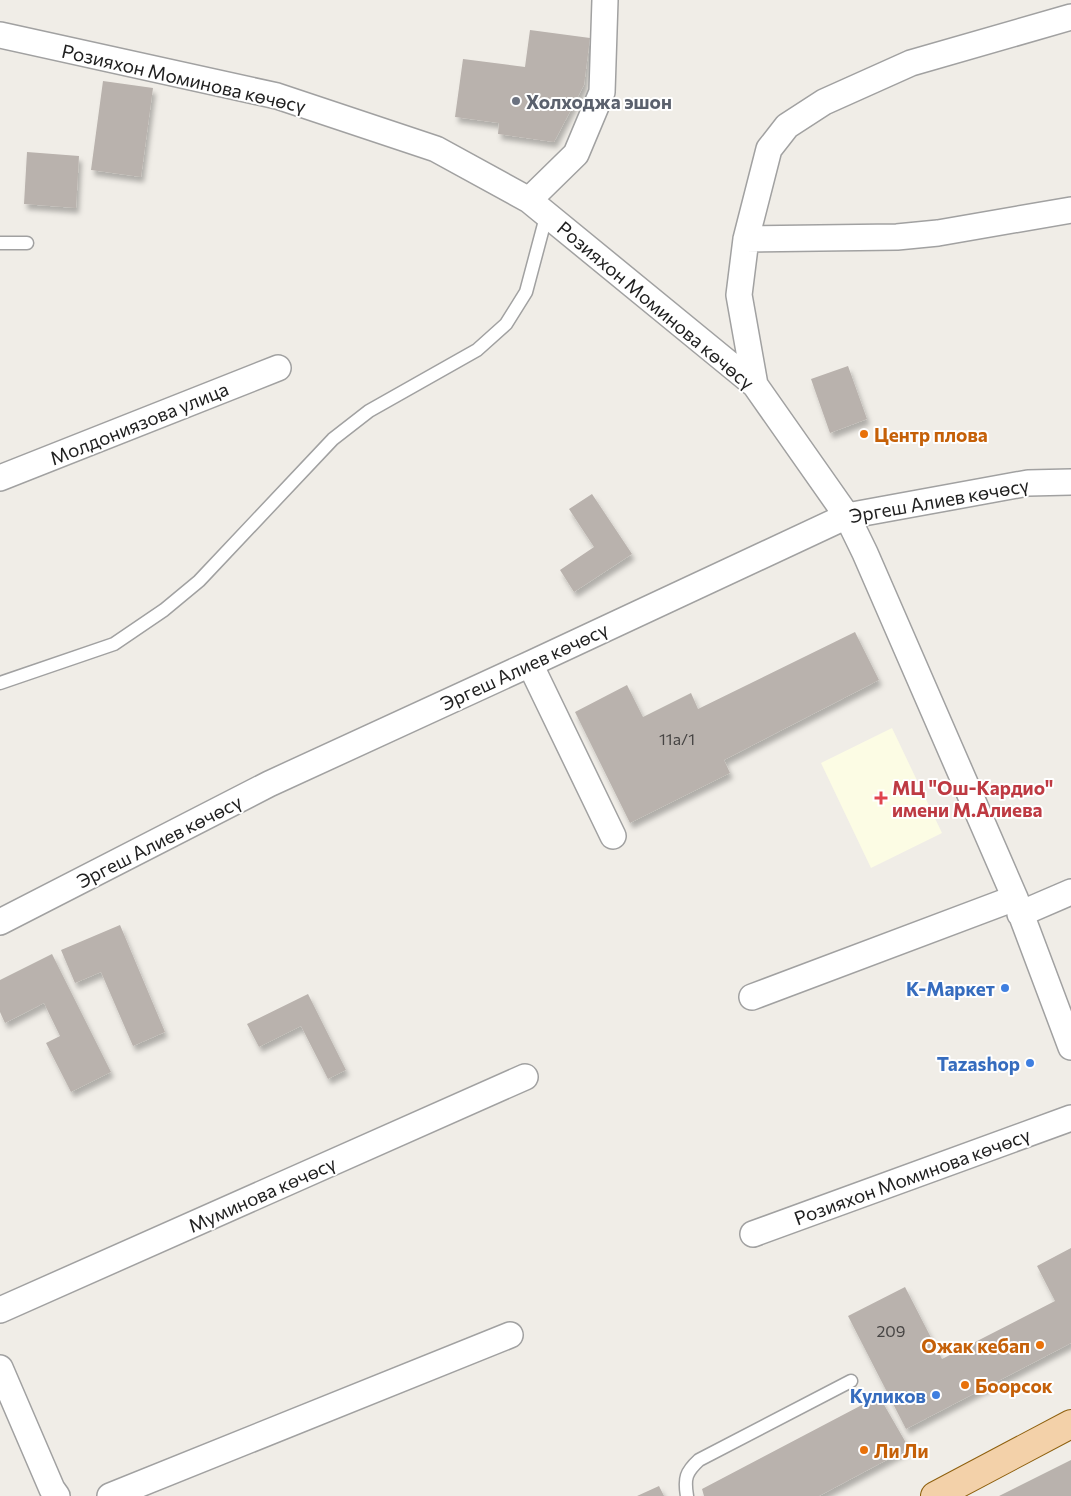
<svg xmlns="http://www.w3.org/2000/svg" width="1071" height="1496" font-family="Commissioner,sans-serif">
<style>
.education{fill:#fcfce4}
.building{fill:#b9b2ad;filter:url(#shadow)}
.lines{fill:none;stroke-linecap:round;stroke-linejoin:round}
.lane-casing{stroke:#a1a1a1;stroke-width:15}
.street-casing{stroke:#a1a1a1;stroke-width:28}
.primary-casing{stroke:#8e600e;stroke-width:30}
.lane{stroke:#fff;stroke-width:12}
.street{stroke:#fff;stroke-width:25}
.primary{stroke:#f3d1a9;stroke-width:28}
.worship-dot{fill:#6b7280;stroke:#fff;stroke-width:2}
.food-dot{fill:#e8710a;stroke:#fff;stroke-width:2}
.health-dot{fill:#e0444e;stroke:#fff;stroke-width:2}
.shop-dot{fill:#3f7fe0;stroke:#fff;stroke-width:2}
.labels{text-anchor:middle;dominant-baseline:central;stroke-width:4;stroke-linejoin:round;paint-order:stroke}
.number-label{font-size:16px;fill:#464443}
.street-label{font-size:19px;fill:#202020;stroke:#fff}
.worship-label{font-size:19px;font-weight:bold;fill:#5b616d;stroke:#fff;text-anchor:start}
.food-label{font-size:19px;font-weight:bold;fill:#c56008;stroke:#fff;text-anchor:start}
.health-label{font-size:19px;font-weight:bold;fill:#be3a42;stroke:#fff;text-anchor:start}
.shop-label{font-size:19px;font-weight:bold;fill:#366cbe;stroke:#fff;text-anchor:end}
</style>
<defs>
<filter id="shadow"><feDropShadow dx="3" dy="5.5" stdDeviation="2.5" flood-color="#0004"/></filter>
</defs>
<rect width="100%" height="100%" fill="#f0ede7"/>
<!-- education -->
<path class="education" d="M892,728L942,833L871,868L821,763Z"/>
<!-- building -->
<path class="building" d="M530,30L590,38L584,85L554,142L498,134L499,123L455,117L463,59L525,67Z
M103,81L153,88L141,177L91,170Z
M27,152L79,156L76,208L24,204Z
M848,366L867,419L830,433L811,379Z
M592,494L632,554L574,592L560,570L594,547L569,509Z
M855,632L879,680L724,760L730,773L630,823L575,712L627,685L643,717L691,693L698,709Z
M120,925L165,1032L133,1046L101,972L75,983L61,950Z
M52,954L111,1072L71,1092L46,1043L60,1036L44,1003L5,1023L0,1012V980Z
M308,994L346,1070L328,1079L301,1026L259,1047L247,1024Z
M1071,1248V1343L906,1429L848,1316L905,1287L942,1359L1055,1301L1037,1266Z
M879,1396L909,1448L819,1496H704L702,1489Z
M1071,1460V1496H999Z
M659,1486L664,1496H637Z"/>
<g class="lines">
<defs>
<path id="lane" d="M0,243H27
M0,683L114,644L164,610L199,581L333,439L369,411L477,350L506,324L526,292L547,213
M687,1496C684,1478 686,1472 699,1460L851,1381"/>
<path id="street" d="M0,35L277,96L436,149L529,200L755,385L847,516L865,553L1015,898L1071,1047
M529,200L576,154L602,92L605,0
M746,239L897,237L938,233L1071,210
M755,385L739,295L746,239L769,149L787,126L824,102L911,63L1071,17
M0,478L278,368
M530,664L613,836
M1020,914L1071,892
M0,922L269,784L530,664L847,516L1028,483L1071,482
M752,997L1015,898
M753,1234L1071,1118
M0,1310L525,1077
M0,1368L52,1489L57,1496
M110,1496L510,1335"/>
<path id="primary" d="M935,1496L1071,1424"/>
</defs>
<!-- lane casing -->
<use href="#lane" class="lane-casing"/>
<!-- street casing -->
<use href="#street" class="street-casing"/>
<!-- primary casing -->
<use href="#primary" class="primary-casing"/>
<!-- lane -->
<use href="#lane" class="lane"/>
<!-- street -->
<use href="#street" class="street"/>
<!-- primary -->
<use href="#primary" class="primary"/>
</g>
<!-- markers -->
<circle class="worship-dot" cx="516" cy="101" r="5"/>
<g class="food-dot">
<circle cx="864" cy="434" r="5"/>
<circle cx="1040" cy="1345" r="5"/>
<circle cx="965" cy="1385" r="5"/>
<circle cx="864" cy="1450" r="5"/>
</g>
<path class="health-dot" d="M878.5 790.5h5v5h5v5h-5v5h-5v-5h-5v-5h5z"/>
<g class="shop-dot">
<circle cx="1005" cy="988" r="5"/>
<circle cx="1030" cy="1063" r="5"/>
<circle cx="936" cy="1395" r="5"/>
</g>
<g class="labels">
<!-- number labels -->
<g class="number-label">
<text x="677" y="738">11а/1</text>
<text x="891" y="1330">209</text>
</g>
<!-- street labels -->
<g class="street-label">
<text transform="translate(184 78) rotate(13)">Розияхон Моминова көчөсү</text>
<text transform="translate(656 305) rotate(40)">Розияхон Моминова көчөсү</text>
<text transform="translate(139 423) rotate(-22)">Молдониязова улица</text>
<text transform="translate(939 500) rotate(-10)">Эргеш Алиев көчөсү</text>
<text transform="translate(524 666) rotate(-25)">Эргеш Алиев көчөсү</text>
<text transform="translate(159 841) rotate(-27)">Эргеш Алиев көчөсү</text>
<text transform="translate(912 1176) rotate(-20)">Розияхон Моминова көчөсү</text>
<text transform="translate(262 1194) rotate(-24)">Муминова көчөсү</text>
</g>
<!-- worship labels -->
<g class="worship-label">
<text x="526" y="101">Холходжа эшон</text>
</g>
<!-- food labels -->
<g class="food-label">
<text x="874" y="434">Центр плова</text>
<text x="1030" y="1345" text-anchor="end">Ожак кебап</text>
<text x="975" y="1385">Боорсок</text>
<text x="874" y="1450">Ли Ли</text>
</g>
<!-- health labels -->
<g class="health-label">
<text x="892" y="787">МЦ "Ош-Кардио"<tspan x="892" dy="22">имени М.Алиева</tspan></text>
</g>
<!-- shop labels -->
<g class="shop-label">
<text x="995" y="988">К-Маркет</text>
<text x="1020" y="1063">Tazashop</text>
<text x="926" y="1395">Куликов</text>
</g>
</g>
</svg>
